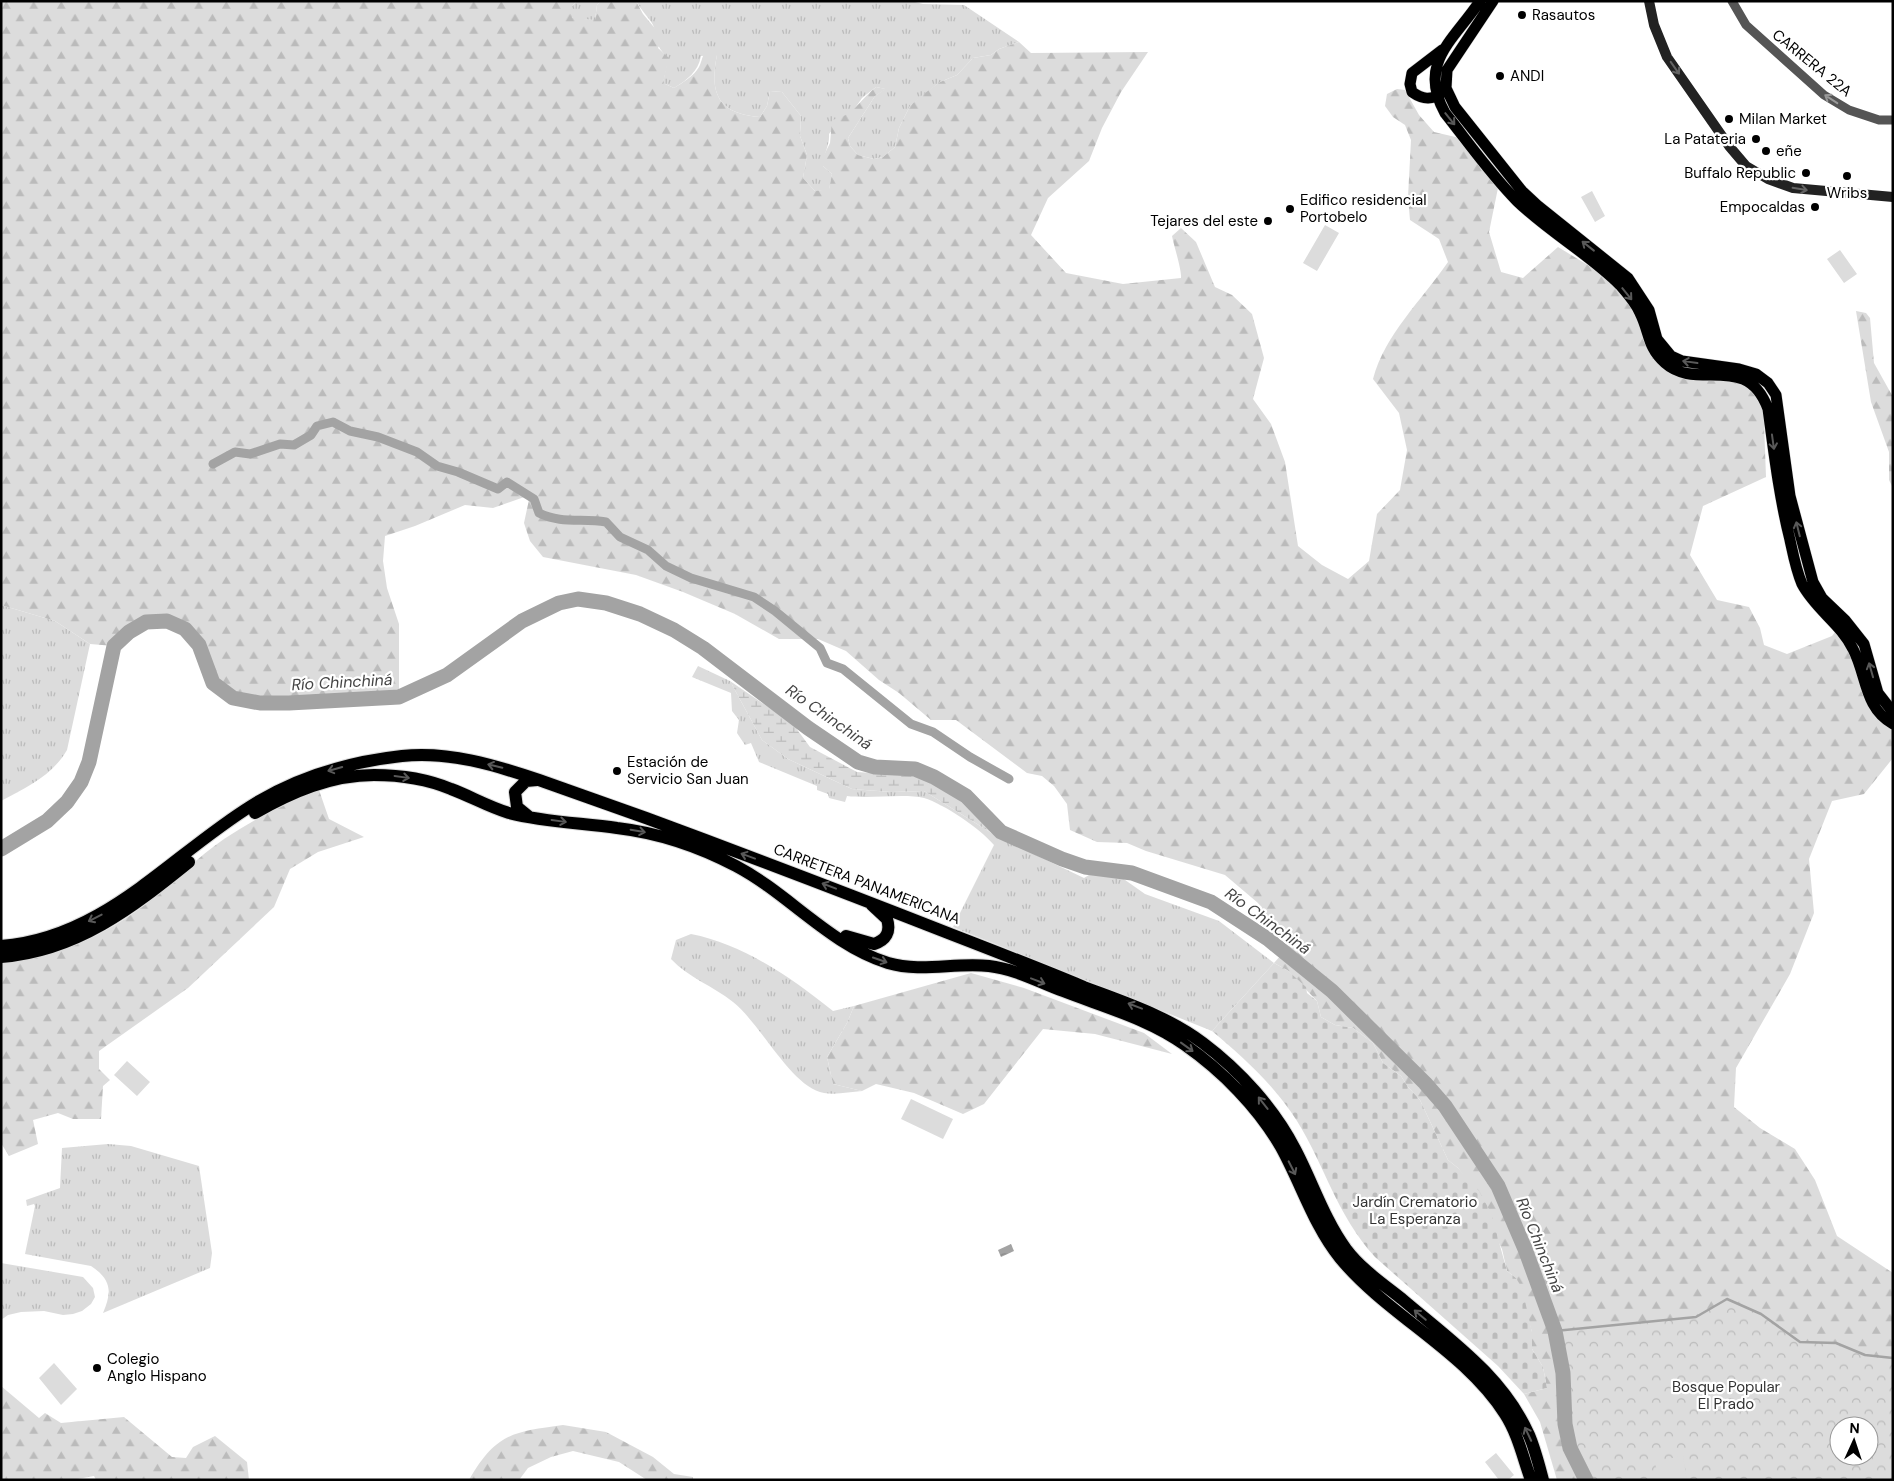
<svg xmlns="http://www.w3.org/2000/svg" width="1894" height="1481" font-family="'DM Sans',sans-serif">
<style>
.grass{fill:url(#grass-tufts)}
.forest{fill:url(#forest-firs)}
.wetland{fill:url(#wetland-marsh)}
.cemetery{fill:url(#cemetery-stones)}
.park{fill:url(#park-crowns);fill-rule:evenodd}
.pitch{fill:#dcdcdc}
.water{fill:url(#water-waves)}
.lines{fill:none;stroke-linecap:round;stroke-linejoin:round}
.stream{stroke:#a3a3a3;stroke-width:2.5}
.canal{stroke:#a3a3a3;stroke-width:9}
.river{stroke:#a3a3a3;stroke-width:15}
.primary-casing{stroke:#dbdbdb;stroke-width:12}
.trunk-casing{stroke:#dbdbdb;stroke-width:14}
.tertiary{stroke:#555;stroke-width:9}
.secondary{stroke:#222;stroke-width:10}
.primary{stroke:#000;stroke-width:11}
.trunk{stroke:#000;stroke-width:12}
.oneway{stroke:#646464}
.oneway2{stroke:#999}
.oneway3{stroke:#595959}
.poi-dot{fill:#000;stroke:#fff;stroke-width:2}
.labels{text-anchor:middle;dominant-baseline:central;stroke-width:4.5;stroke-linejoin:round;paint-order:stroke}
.poi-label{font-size:15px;fill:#000;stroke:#fff;text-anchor:start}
.street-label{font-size:15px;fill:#000;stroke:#fff}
.park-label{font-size:15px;fill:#333;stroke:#fff}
.water-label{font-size:16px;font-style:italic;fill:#444;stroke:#fff}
</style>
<defs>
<pattern id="grass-tufts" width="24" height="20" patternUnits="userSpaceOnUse" patternTransform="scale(1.25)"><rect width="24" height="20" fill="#dcdcdc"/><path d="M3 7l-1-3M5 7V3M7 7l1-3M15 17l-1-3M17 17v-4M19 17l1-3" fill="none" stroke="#bbb"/></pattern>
<pattern id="forest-firs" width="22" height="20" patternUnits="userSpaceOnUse" patternTransform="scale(1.25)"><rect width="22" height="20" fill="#dcdcdc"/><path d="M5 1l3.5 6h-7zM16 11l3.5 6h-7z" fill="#bbb"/></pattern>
<pattern id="wetland-marsh" width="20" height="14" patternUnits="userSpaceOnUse" patternTransform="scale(1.25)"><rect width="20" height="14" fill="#dcdcdc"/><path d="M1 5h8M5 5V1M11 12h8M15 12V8" fill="none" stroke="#bbb"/></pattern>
<pattern id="cemetery-stones" width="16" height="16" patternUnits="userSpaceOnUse" patternTransform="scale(1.25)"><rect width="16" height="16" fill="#dcdcdc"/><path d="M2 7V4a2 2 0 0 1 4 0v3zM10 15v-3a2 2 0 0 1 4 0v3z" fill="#bbb"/></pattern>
<pattern id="park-crowns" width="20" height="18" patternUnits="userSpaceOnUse" patternTransform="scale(1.25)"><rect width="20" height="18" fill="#dcdcdc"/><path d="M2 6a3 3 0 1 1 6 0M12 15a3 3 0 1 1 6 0" fill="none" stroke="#bbb"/></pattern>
<pattern id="water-waves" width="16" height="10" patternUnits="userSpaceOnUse" patternTransform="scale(1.25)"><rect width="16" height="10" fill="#a3a3a3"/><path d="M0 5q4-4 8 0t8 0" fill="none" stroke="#8b8b8b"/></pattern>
</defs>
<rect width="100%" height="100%" fill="#fff"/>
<!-- grass -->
<path class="grass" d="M577,1H601L597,5L595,20L572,19V6Z
M636,1H911L923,4L964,5L1019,42L999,49L991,55L973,58L957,75L940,82L910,106L899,128L895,147L883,157L874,159L858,155L850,146L848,138L875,96L885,89L876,87L862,98L851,114L841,119L829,134C830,146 823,154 823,166L832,174L829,190L815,191L803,178L807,155L800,136L801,116L782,92L770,91L767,106L760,117C718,114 709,93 717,55L701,56C698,72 687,80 674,88L663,83L668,58C653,43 660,42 653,25C650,19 641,10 636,1Z
M1,605L55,621L90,644L67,750C52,776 27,787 1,801Z
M698,666L730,681L762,740L788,759L852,789L891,792L924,791L998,837L1084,878L1094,872L1118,875L1145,894L1219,921L1274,963L1212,1031L953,927L994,845C981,829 944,804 924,798C905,793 870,799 847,796L845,802L829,798L828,794L817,790V786L759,762L751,743L745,745L737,733L739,720L732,711L731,693L692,677Z
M691,934C743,944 792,978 833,1011L854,1006L847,1023L827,1057L833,1084L862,1091C850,1092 836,1095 824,1093C792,1088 760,1023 733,1002C713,986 689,978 671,959L676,940Z
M108,1144L131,1146L199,1166L212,1253L210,1268L103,1313C112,1292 112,1280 91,1266L25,1254L35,1206L34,1204L27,1206L26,1200L60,1188L62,1148Z
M1,1263L83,1277L93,1288L95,1297L91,1304L82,1311L73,1314L63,1315L44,1311L21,1312L8,1315L1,1320Z"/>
<!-- forest -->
<path class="forest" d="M1,1H577L572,6V18L595,20L597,5L601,1H636L643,14L663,38L658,48L669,58L663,83L674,88C682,83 694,76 699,67C703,59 701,56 708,49L717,55C709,93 718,114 760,117L767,106L770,91L782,92L801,116L800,136L807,155L803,178L815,191L829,189L832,174L823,166V157L830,143L832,120C853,116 860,100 876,87L886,89L875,96L848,138L850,146L858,155L874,159L883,157L895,147L899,128L910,106L921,96L940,82L957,75L973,58L991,55L999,49L1019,42L1031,53L1148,52L1121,92L1102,128L1089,161L1048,198L1031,235L1066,273L1123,284L1181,278C1182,271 1174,246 1172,236L1181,228L1196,242L1215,287L1232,295L1252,314L1264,358L1253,399L1271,424L1285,462L1298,546L1322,565L1348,579L1369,561L1377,514L1400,490L1407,450L1399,413L1373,379C1385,334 1422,300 1448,262L1439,239L1410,220L1408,197L1411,140L1405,125L1393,117L1385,106L1387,94L1397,89L1405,90L1419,115L1434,132L1464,139L1498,188L1489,232L1501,272L1523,278L1558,247L1619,284L1667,364L1729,376L1763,395L1766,477L1703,506L1690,555L1717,600L1749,607L1760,628L1764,645L1787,654L1832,636L1839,627L1868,694L1893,723V758L1864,794L1832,801L1809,859L1814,913L1790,974L1736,1068L1734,1107L1760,1128L1795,1149L1815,1180L1837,1236L1893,1273V1480L1869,1426L1864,1397L1635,1480H1557L1540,1422L1524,1394L1547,1388L1543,1367L1532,1349V1332L1516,1278L1507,1271L1502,1249L1464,1176L1458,1168L1448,1160L1420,1100L1408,1087L1401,1076L1383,1063L1373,1043L1353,1028L1335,1025L1321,1017L1317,1001L1287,970L1274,963L1289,946L1258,903L1225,875L1146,851L1127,843L1097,842L1070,830L1067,804L1054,786L1042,776L1027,773L956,720H931L899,693L879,680L846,651L818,639H779L735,614L683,592L636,575L543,557L530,541L524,523L530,495L493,508L465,505L415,526L385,536L383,561L387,588L399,624V697C368,701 258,710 233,698C207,686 211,666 199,646C190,628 164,614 144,623C133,628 124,637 114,646L90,644L55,621L1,605Z
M1856,311L1866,313L1870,318L1874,363L1893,397V488L1889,480V452L1871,402Z
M319,790L329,819L364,837L318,852L290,869L274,907L188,988L99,1051V1069L110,1080L103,1086L101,1119H73L58,1113L33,1120L38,1144L9,1156L1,1143V962C57,958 107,935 151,900C175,880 198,857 224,839C254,819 285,803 319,790Z
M971,973L1024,988L1144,1033L1172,1054L1095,1034L1043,1029L984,1104L963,1114L914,1093L876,1084L862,1091L833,1084L827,1057L847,1023L854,1006Z
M1,1386L39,1418L45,1413L61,1423L124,1417L172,1457L186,1458L193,1447L215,1436L247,1462L249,1480H96L94,1476L72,1480H1Z
M563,1425L606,1432L653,1457L674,1474L693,1477V1480H647L619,1462L573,1451L551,1457L528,1468L519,1480H469C496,1433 513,1432 563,1425Z"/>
<!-- wetland -->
<path class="wetland" d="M730,681L793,724L810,747L857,772L916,776L953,794L998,837L924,791L891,792L852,789L788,759L762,740Z"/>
<!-- cemetery -->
<path class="cemetery" d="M1274,963L1287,970L1306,987L1307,993L1317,1001L1321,1017L1335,1025L1353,1028L1373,1043L1383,1063L1401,1076L1408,1087L1420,1100L1448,1160L1458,1168L1479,1191L1491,1213L1507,1271L1516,1278L1522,1288L1532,1332V1349L1543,1367L1547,1388L1524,1394L1498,1366L1375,1257C1336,1214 1326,1168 1297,1121C1275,1086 1243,1057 1212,1031Z"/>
<!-- park -->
<path class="park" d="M1727,1299L1761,1314L1800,1342L1836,1343L1865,1355L1893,1358V1480H1586L1570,1448L1565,1424L1563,1373L1555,1331L1696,1317ZM1839,1426H1869V1456H1839Z"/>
<!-- pitch -->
<path class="pitch" d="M1592,191L1605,216L1595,222L1581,197Z
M1325,225L1339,233L1317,271L1303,263Z
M1840,250L1857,274L1844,283L1827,259Z
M127,1061L150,1082L137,1096L114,1075Z
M911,1099L953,1119L943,1139L901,1119Z
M54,1363L77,1389L61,1405L39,1378Z
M1496,1453L1514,1475L1508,1480H1499L1485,1462Z
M1683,1456L1687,1480H1658L1655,1461Z"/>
<!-- water -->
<path class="water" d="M1011,1244L1014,1251L1001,1257L998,1250Z"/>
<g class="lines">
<!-- stream -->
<path class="stream" d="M1555,1331L1696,1317L1727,1299L1761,1314L1800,1342L1836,1343L1865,1355L1893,1358"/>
<!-- canal -->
<path class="canal" d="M213,464L235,452L250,454L280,444L294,445L311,435L317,426L333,422L350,431L378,437L417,452L437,466L458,472L498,489L507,482L534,499L539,513C561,524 582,518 606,522L620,537L648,550L666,566L691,578L754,597L775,611L820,648L827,663L843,669L911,724L933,732L970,757L1009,779"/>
<!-- river -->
<path class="river" d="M1,849L47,821L67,802L81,782L89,762L114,646L129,632L146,622L167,621L185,629L199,645L213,683L233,698L260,703H289L399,697L447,675L522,621L559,603L578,599L606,603L640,614L674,630L703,648L808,728L858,762L875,767L915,769L934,777L966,796L1001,832L1062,859L1085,867L1132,873L1211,902L1268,939L1332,991L1425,1083L1445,1106L1498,1186L1525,1249L1555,1331L1563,1373L1565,1424L1570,1448L1586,1480"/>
<defs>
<path id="primary" d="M1480,1C1454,40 1417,63 1445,113C1468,142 1491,175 1517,201C1549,232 1589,254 1620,285C1627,293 1636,303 1640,313C1650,333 1647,347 1665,363C1697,392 1747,351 1768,409C1774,453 1779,496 1790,540C1793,554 1796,570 1802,584C1815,609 1841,624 1853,649C1867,676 1864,708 1893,724
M1493,1L1447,70L1446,88L1455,107L1522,191L1537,205L1628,278L1649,310L1657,339L1671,356L1682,361L1739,369L1756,374L1768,383L1776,395L1790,496L1813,582L1822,598L1845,620L1864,644L1878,693L1893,712
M1441,93C1431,101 1422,99 1412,92L1410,84L1412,73L1442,50"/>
<path id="trunk" d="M255,813C292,792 331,775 374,775C399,775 427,779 451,789C470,796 489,807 509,813C544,822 582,823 617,828C659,833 700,847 736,866C789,894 830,945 888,963C922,973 955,962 989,966C1015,969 1039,982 1063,991C1104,1007 1149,1019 1185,1045C1222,1071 1258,1107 1281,1147C1301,1183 1314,1226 1340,1258C1388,1316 1464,1350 1505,1414C1518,1434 1523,1458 1531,1480
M528,816L517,807L515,792L526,781L537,780
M846,936L874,944C886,940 891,932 887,919L872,905
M1,946C104,938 169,857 251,806C297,777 348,762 402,756C449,751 495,765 539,780C575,793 610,805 646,818C749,856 851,895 953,935C997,952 1041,969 1084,987C1126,1003 1167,1016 1203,1043C1239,1070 1274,1108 1295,1149C1312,1181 1324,1219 1346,1249C1361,1269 1383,1284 1402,1299C1450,1340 1503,1376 1529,1435C1535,1449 1539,1465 1543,1480
M1,957C77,951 132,908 189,862"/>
</defs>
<!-- primary casing -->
<use href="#primary" class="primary-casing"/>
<!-- trunk casing -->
<use href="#trunk" class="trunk-casing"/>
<!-- tertiary -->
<path class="tertiary" d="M1732,1L1746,25L1824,95L1849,110L1879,120H1893"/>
<!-- secondary -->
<path class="secondary" d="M1649,1L1654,25L1667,57L1729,146L1746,166L1768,179L1793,188L1893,197"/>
<!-- primary -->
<use href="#primary" class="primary"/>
<!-- trunk -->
<use href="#trunk" class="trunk"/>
</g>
<!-- one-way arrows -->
<defs><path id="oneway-shaft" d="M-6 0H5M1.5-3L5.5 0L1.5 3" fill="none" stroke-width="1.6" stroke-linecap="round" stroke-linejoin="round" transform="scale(1.25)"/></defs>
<g class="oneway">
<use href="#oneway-shaft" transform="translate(1675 68) rotate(55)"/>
<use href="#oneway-shaft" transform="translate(1800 189) rotate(9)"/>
</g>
<use class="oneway2" href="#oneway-shaft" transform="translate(1831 99) rotate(-147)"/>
<g class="oneway3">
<use href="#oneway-shaft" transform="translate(1450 119) rotate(51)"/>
<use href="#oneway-shaft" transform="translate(1588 246) rotate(-142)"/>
<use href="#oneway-shaft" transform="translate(1627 294) rotate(51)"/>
<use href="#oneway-shaft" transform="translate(1690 362) rotate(-172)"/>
<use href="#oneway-shaft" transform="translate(1773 442) rotate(82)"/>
<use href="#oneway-shaft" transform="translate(1798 529) rotate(-104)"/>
<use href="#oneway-shaft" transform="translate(1871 670) rotate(-106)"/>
<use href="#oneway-shaft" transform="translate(495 766) rotate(-167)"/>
<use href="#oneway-shaft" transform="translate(335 769) rotate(164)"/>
<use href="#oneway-shaft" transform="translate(402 777) rotate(8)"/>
<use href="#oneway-shaft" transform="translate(559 821) rotate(8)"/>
<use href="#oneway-shaft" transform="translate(638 831) rotate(10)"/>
<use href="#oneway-shaft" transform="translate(748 856) rotate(-160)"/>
<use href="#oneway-shaft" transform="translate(829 886) rotate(-159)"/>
<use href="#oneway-shaft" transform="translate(95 918) rotate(153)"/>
<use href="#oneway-shaft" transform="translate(880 960) rotate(19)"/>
<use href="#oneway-shaft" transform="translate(1038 981) rotate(21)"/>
<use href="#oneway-shaft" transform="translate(1135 1006) rotate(-159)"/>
<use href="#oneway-shaft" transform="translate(1187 1047) rotate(36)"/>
<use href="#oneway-shaft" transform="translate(1263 1103) rotate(-128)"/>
<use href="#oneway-shaft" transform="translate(1292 1168) rotate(63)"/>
<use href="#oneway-shaft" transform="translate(1420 1315) rotate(-140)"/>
<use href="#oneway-shaft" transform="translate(1528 1434) rotate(-115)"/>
</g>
<!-- markers -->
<g class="poi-dot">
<circle cx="1522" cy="15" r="5"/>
<circle cx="1500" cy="76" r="5"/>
<circle cx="1729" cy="119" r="5"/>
<circle cx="1756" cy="139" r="5"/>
<circle cx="1766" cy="151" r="5"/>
<circle cx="1806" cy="173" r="5"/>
<circle cx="1847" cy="176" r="5"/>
<circle cx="1815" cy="207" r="5"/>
<circle cx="1290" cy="209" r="5"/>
<circle cx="1268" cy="221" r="5"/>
<circle cx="617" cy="771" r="5"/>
<circle cx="97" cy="1368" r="5"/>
</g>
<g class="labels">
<!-- poi labels -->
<g class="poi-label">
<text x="1532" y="15">Rasautos</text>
<text x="1510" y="76">ANDI</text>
<text x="1739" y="119">Milan Market</text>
<text x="1746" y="139" text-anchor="end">La Patateria</text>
<text x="1776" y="151">eñe</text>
<text x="1796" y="173" text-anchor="end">Buffalo Republic</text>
<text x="1847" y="193" text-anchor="middle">Wribs</text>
<text x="1300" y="200">Edifico residencial<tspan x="1300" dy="17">Portobelo</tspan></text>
<text x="1805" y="207" text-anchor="end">Empocaldas</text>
<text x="1258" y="221" text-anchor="end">Tejares del este</text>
<text x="627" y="762">Estación de<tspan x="627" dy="17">Servicio San Juan</tspan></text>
<text x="107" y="1359">Colegio<tspan x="107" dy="17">Anglo Hispano</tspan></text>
</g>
<!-- street labels -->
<g class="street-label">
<text transform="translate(1812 63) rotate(39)">CARRERA 22A</text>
<text transform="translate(867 884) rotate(21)">CARRETERA PANAMERICANA</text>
</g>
<!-- park labels -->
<g class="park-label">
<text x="1415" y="1202">Jardín Crematorio<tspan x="1415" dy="17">La Esperanza</tspan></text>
<text x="1726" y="1387">Bosque Popular<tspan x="1726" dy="17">El Prado</tspan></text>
</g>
<!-- water labels -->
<g class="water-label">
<text transform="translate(342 682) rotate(-3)">Río Chinchiná</text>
<text transform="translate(829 717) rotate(35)">Río Chinchiná</text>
<text transform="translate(1268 921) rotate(36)">Río Chinchiná</text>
<text transform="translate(1540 1245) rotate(68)">Río Chinchiná</text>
</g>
</g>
<!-- border -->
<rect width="1894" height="1481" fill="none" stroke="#000000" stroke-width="5"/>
<!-- north arrow -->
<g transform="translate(1854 1441) rotate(3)"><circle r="24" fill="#ffffff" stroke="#999999"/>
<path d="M0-4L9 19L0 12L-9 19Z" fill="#000000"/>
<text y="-8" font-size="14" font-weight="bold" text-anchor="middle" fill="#000000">N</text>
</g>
</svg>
